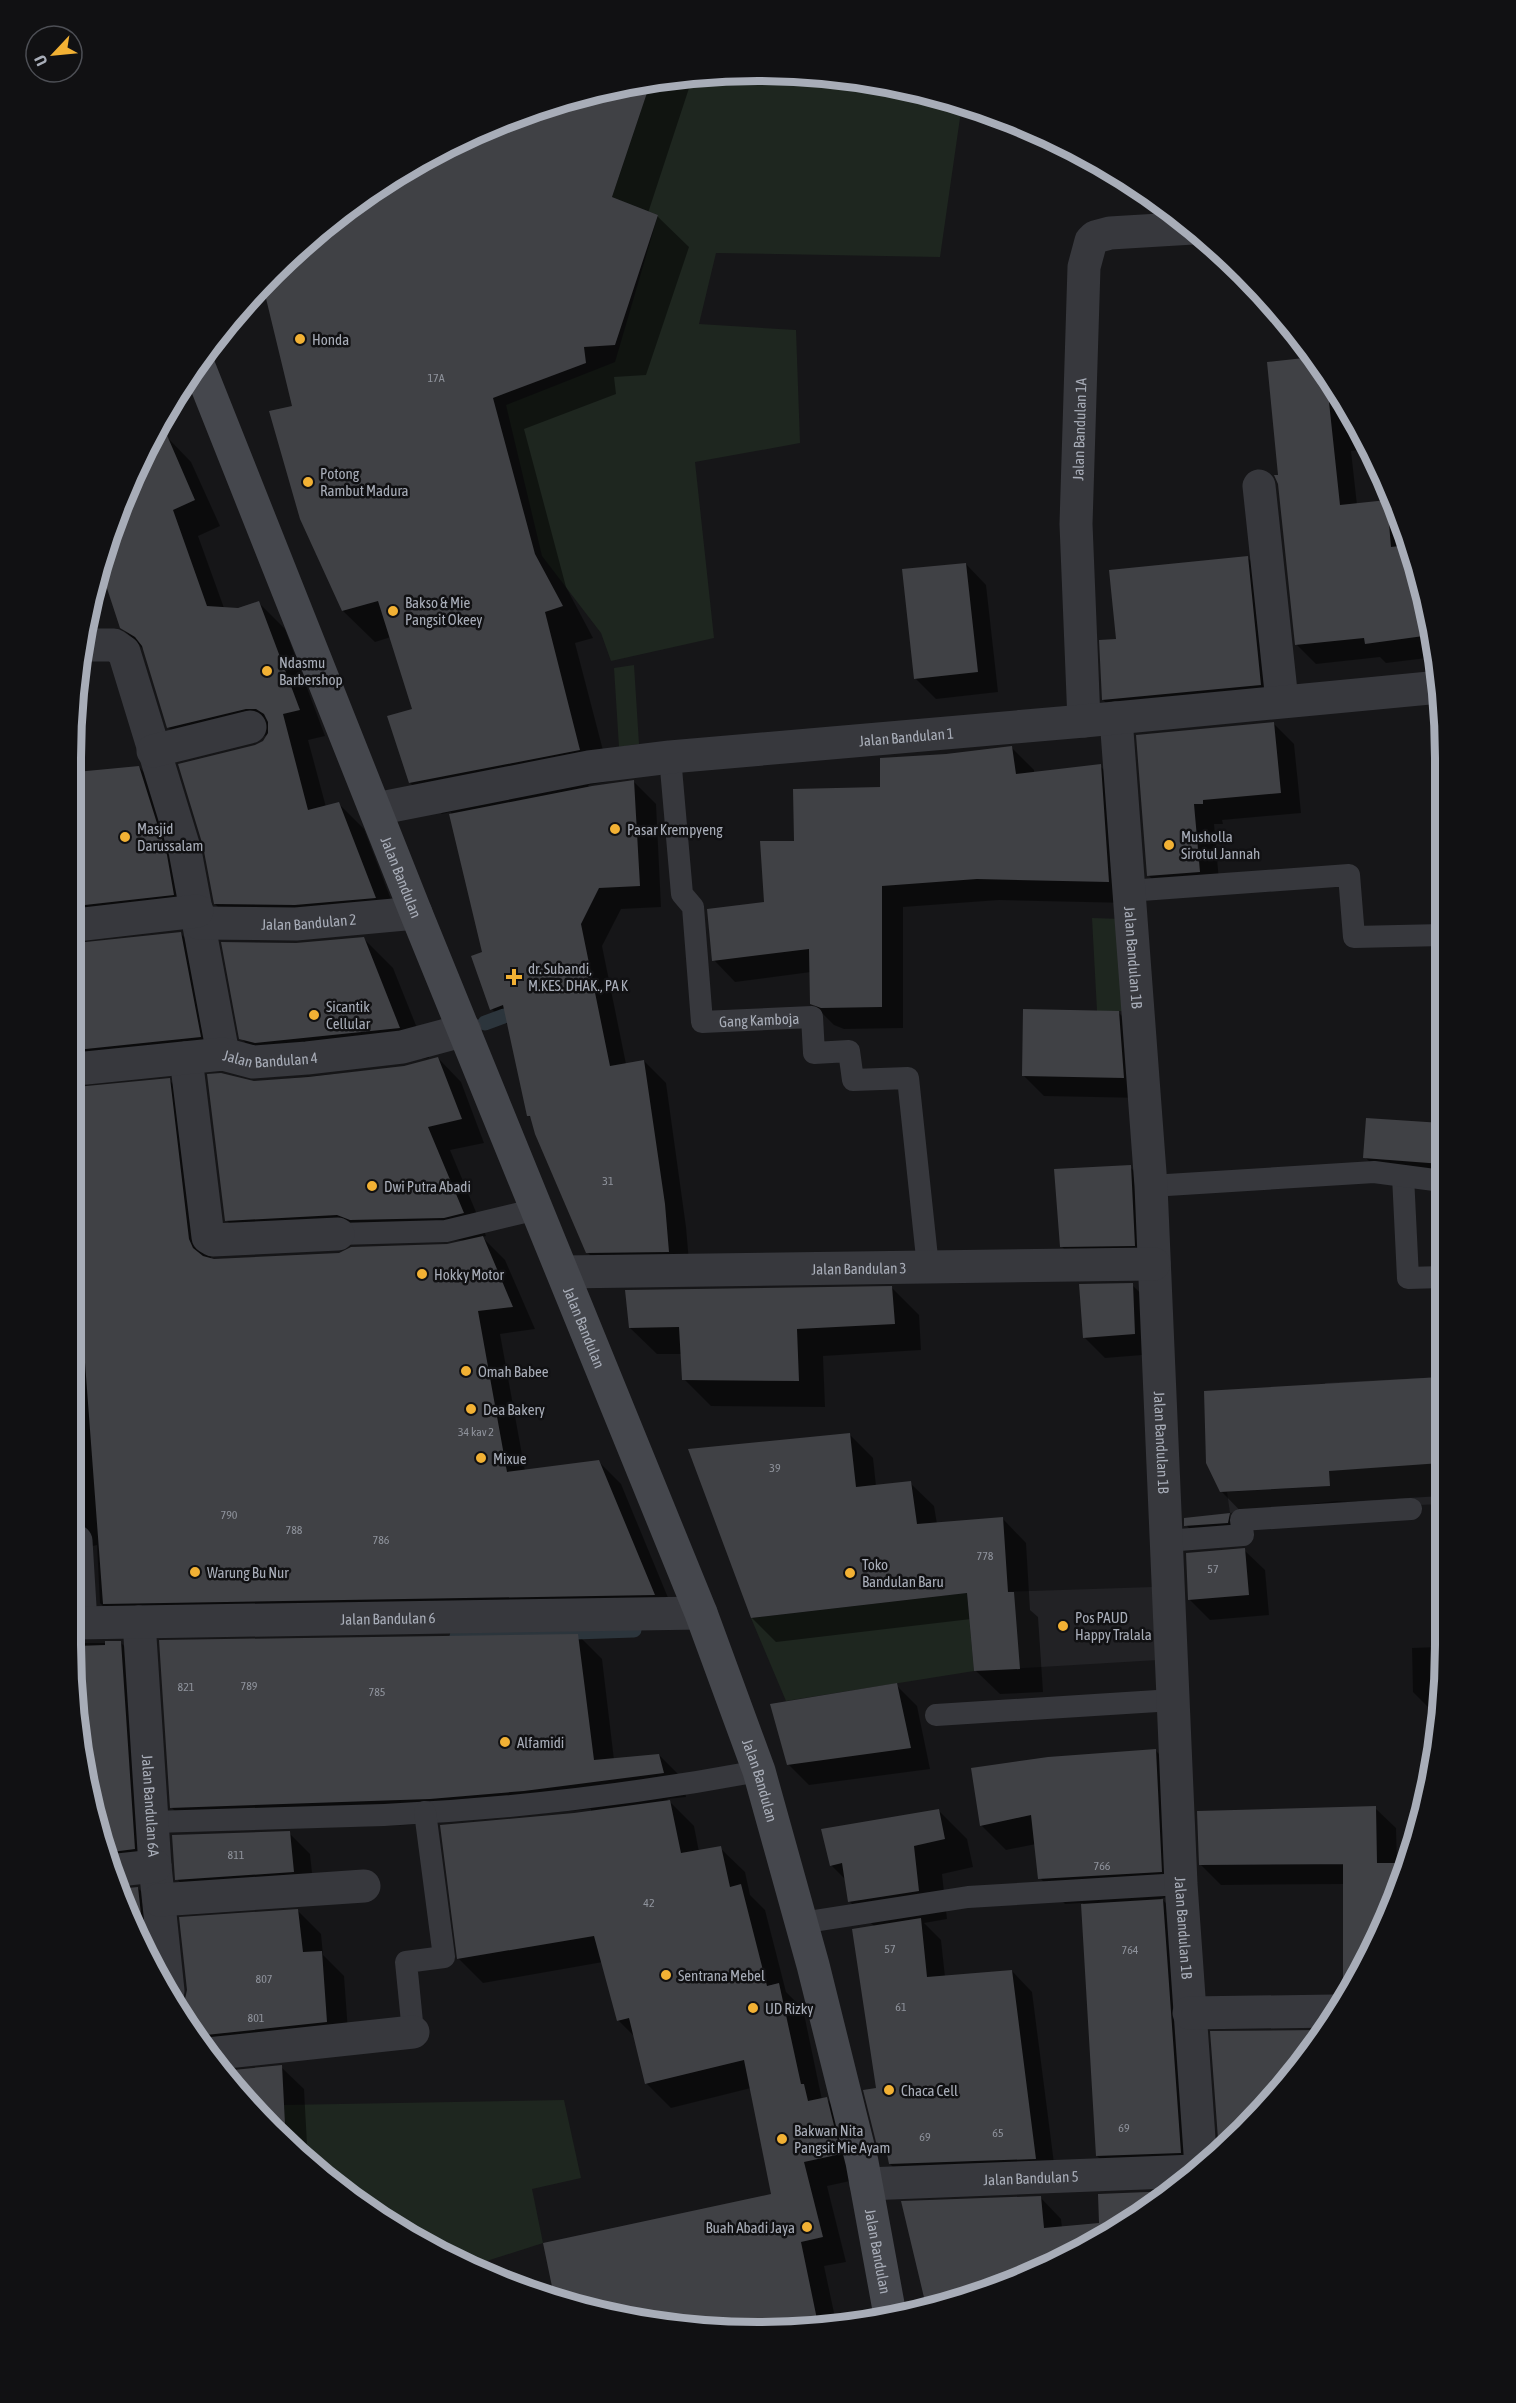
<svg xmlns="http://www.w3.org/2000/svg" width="1516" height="2403" font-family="'Asap Condensed',sans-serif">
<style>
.built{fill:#222225}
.green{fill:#1e261f}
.shadow{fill:#0007}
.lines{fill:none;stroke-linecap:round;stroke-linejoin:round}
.stream{stroke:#2c353c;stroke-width:15}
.building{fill:#404145}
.lane{stroke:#37383d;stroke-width:22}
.street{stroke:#37383d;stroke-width:33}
.secondary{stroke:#45474d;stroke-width:33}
.poi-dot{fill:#f2b134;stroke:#111113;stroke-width:2}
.labels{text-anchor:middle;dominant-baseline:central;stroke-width:5;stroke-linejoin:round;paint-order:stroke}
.number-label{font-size:12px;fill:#8e929b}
.poi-label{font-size:15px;fill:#a8adb8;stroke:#111113;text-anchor:start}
.street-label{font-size:15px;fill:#a8adb8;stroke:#111113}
.rim{fill:none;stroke:#a8adb8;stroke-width:8}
</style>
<rect width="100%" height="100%" fill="#161618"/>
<!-- built -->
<path class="built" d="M1441,1377V1504L1399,1506L1337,1501L1230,1513L1227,1492L1329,1486L1325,1383Z
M1153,1587L1158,1660L974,1671L967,1593Z"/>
<!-- green -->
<path class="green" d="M803,72L936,94L962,104L940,257L716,253L699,324L796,330L800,443L695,462L714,638L611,661L601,633L542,556L506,405L615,362L658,215L612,197L651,81L669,76Z
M634,665L639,744L619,747L614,668Z
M1092,918L1122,919L1129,1011H1097Z
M967,1593L974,1671L786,1701L751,1618Z
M564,2100L581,2178L532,2189L543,2243L471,2266L415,2241L340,2191L286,2143L284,2105Z"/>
<!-- shadow -->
<path class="shadow" d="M669,76H693L648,213L657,216L689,247L646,375L614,377L616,394L524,429L566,587L593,638L575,643L611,781L588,785L589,787L634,782L656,804L661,907L621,909L602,946L626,1064L644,1061L666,1083L686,1227L690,1273L609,1274L587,1252L533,1120L528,1115L510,1027L492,1009L483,953L451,812L442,814L410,783L413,710L391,637L375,642L343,611L264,284L305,241L415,162L537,107Z
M1314,359L1354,415L1368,449L1351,451L1357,505L1386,502L1392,507L1422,580L1435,657L1386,663L1380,657L1316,664L1296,644L1280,476Z
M165,435L191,462L220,526L198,536L224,608L238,609L259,603L285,629L325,736L308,740L326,807L338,803L364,829L400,923L242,930L215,904L255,747L264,742L268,735L194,753L168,727L145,651L121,627L102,571L123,495L155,440Z
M1247,557L1266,576L1280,704L1123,719L1103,700L1118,640Z
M966,564L986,585L998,692L936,699L915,678Z
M1273,723L1294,744L1301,813L1222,820L1223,824H1214L1220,892L1169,896L1148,875L1138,736Z
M1012,748L1034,770V773L1100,766L1122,788L1130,903L999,900L903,907V1028L844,1029L834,1025L812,1003L811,972L735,982L714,960L765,903L795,842L881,789L946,755Z
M139,767L161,790L196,917L81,940V945L180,933L203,956L223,1060L81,1085L80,1089L169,1080L192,1103L211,1260L339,1254L447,1246L464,1240L250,1243L226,1220L254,1082L404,1067L438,1058L461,1082L484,1143L450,1150L486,1236L482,1237L505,1260L535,1329L500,1334L525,1471L598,1461L621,1484L676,1617L123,1626L100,1603L97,1545L89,1547L84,1635L80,1643H121L144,1665L157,1872L107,1866L76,1735V773Z
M363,938L393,968L429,1058L286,1073L271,1069L241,1038L296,944Z
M1118,1012L1139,1033L1144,1098L1044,1096L1024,1076Z
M1367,1119L1442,1125V1182L1385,1178L1365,1157Z
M1130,1167L1151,1188L1155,1265L1082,1266L1061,1246Z
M1132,1285L1153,1305L1155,1354L1105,1358L1084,1337Z
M892,1288L919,1315L921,1350L823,1356L825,1407L711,1406L684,1379L682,1354H657L630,1328Z
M1441,1379V1496L1360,1501L1252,1523L1221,1491L1205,1393Z
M849,1434L873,1458L876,1486L910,1483L934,1506L937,1524L1003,1519L1026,1543L1030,1610L1038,1617L1043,1692L1000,1694L976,1671L971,1619L776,1642L752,1618Z
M1229,1515L1239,1524L1196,1535L1186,1525Z
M1244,1550L1265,1570L1269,1615L1210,1620L1189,1599Z
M578,1635L602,1659L614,1760L659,1755L683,1779L686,1797L667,1799L694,1826L699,1852L720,1848L745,1872L750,1895L765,1910L786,1992L803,2009L822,2100L826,2099L851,2124L864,2178L827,2186L846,2262L824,2266L836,2322L758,2332L624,2319L557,2301L773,2195L751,2088L671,2108L646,2083L635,2037L618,2020L603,1962L483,1983L458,1958L591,1812V1809L408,1825L195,1831L171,1807Z
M1436,1637H1440V1719L1413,1692L1412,1648L1437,1647Z
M896,1685L917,1706L930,1769L809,1785L788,1764Z
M1156,1751L1181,1776L1186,1896L1161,1898L1183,1921L1201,2167L1118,2176L1097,2156L1083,1903L1065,1904L1040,1878L1036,1844L1006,1850L981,1825Z
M1375,1808L1396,1828L1397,1865L1405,1864L1393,1908L1345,1992V1884L1221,1885L1200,1864Z
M938,1810L967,1839L973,1867L942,1874L947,1919L924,1923L941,1940L945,1977L1012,1971L1032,1992L1056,2179L911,2184L890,2164L889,2155L879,2145L875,1927L849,1901L846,1880L831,1865Z
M289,1833L310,1854L314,1892L197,1900L177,1879Z
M138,1888L160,1911L163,1939L144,1942L119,1890Z
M298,1911L321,1934L323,1955L344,1976L349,2045L217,2064L187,2027L178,2010H183Z
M281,2067L304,2089L308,2163L272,2131L224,2073Z
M1170,2192L1140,2216L1062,2262L929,2310L902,2203L1040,2197L1061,2219L1062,2228L1101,2224Z"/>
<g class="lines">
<!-- stream -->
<path class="stream" d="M485,1023L504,1016
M457,1636L634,1630"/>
</g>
<!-- building -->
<path class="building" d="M651,81L612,197L658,215L615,345L584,347L586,363L493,398L535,554L563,606L545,612L580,750L409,783L387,716L412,709L378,601L342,611L300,519L269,411L292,406L263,286L305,241L415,162L537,107Z
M1313,357L1344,401L1329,402L1340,505L1387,500L1391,547L1408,545L1422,580L1431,635L1365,644L1364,638L1295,645L1278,484L1274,475H1278L1267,362Z
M163,426L195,500L173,510L207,606L238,608L259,601L300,710L283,714L308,810L339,802L376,898L295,905L214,904L203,846L178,764L255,745L263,741L268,733V722L264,714L256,709H246L167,728L142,646L135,637L120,628L102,573L123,495Z
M1248,556L1261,685L1102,700L1099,640L1116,639L1109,570Z
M966,563L978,672L914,679L902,569Z
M1274,722L1281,793L1203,800V804H1194L1200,872L1147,876L1136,735Z
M1012,746L1016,774L1101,764L1109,882L977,879L882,886V1007L821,1008L810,1004L809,949L712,961L707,909L764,902L760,841H794L793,789L880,787V758L946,754Z
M139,766L167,855L174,895L76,906V772Z
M634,780L640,886L599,888L581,924L610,1066L644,1060L665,1204L669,1252L586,1253L535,1134L530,1116H527L503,1005L490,1010L471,956L482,952L449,814L592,786Z
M181,932L201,1037L76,1050V943Z
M364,937L400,1028L255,1043L239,1039L221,942L296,943Z
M1023,1009L1119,1011L1124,1078L1022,1076Z
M438,1057L462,1119L428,1127L464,1213L444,1218L350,1220L337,1215L225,1221L207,1074L221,1073L254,1081L308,1077L404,1066Z
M170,1078L189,1239L193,1248L203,1256L214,1259L339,1253L351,1247L447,1244L483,1236L513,1307L478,1311L507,1472L599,1460L655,1595L103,1604L76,1242V1087Z
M1366,1118L1442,1123V1164L1363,1158Z
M1131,1165L1135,1246L1060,1247L1054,1169Z
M1133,1283L1135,1334L1083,1338L1079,1284Z
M892,1286L895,1324L797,1329L799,1381L682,1380L679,1327L629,1328L625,1290Z
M1441,1377V1463L1329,1471L1330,1486L1220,1492L1206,1463L1204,1391Z
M850,1433L856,1487L911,1481L917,1524L1003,1517L1008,1592H1014L1020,1669L974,1671L967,1593L751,1618L688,1449Z
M1230,1513L1228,1523L1184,1526V1518Z
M1245,1548L1249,1595L1188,1600L1186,1553Z
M578,1634L594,1760L659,1754L664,1773L524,1791L430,1799L170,1808L159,1640Z
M105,1641H121L135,1849L104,1853L76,1735V1646L105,1645Z
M897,1683L911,1748L787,1765L770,1704Z
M1156,1749L1162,1872L1038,1879L1031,1815L980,1826L971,1768L1048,1757Z
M670,1800L681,1853L721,1846L730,1887L741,1884L767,1986L779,1983L801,2084H804L808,2101L827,2097L841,2154L804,2162L823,2237L801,2242L818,2324L758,2332L624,2319L555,2301L543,2243L771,2194L744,2060L645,2084L629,2018L617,2021L594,1936L457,1959L440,1825L574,1813Z
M1376,1806L1377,1863H1405L1393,1908L1343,1995V1864H1370L1199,1865L1197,1811Z
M939,1809L945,1839L914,1846L919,1891L848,1902L842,1863L830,1866L821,1829Z
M290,1831L294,1872L175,1880L172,1835Z
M138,1887L144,1941L118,1889Z
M1163,1899L1181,2153L1096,2156L1081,1904Z
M298,1909L303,1952L322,1951L327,2022L206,2035L196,2039L186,2027L177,2007L185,1999L187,1990L179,1917Z
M921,1918L927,1977L1012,1970L1036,2159L889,2164L885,2144L877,2146L863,2090L876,2088L852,1929Z
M1323,2030L1303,2064L1244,2131L1219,2152L1210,2031Z
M282,2065L286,2143L272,2131L223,2071Z
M1172,2191L1140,2216L1062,2262L936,2309L927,2310L901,2201L1041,2196L1044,2228L1099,2223L1098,2194Z"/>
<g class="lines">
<!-- lane -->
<g class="lane">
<path id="s1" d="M670,757L682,894L693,907L702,1022L812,1017L814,1053L849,1051L853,1080L908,1078L928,1267"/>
<path d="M1128,891L1349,875L1354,937L1443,935"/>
<path d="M1403,1176L1408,1278L1442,1277"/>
<path d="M1151,1186L1374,1172L1442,1181"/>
<path d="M338,1234L446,1231L537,1209"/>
<path d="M1166,1541L1243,1535L1241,1520L1411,1509"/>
<path d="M936,1715L1173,1700"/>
<path d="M153,1822C230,1819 307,1818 384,1815C509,1809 636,1794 759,1771"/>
<path d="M801,1923L968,1897L1181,1884"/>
<path d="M413,2032L406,1962L444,1957L425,1812"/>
</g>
<!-- street -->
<g class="street">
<path d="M1259,486L1282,701"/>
<path d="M83,645H114L124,652L185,851L223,1054"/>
<path id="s2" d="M1116,718L1151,1186L1181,1884L1201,2167"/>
<path id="s3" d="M1084,721L1076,524L1084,267L1091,241L1095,237L1110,233L1193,228"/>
<path d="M153,751L250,727"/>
<path id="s4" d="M376,809L589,767L670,757L1084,721L1440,687"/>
<path id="s5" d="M199,923L296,924L416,913"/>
<path d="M76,925L197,911"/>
<path d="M186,1058L208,1237L213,1240L338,1234"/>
<path id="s6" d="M76,1069L223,1054L253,1062L307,1058L402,1047L465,1030"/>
<path id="s7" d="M563,1272L1154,1264"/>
<path d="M76,1541L81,1623"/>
<path id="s8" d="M139,1622L155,1866L168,1991"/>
<path id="s9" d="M76,1623L701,1613"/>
<path d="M109,1871L155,1866"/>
<path d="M159,1900L364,1886"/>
<path d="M1189,2013L1334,2011"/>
<path d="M208,2054L413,2032"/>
<path id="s10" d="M866,2184L1195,2171"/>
</g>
<!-- secondary -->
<path class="secondary" id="s11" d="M198,364L416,913L701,1613L759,1771L813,1965L862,2162L890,2315"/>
</g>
<!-- markers -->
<g class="poi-dot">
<circle cx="300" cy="339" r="6"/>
<circle cx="308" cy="482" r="6"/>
<circle cx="393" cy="611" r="6"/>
<circle cx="267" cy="671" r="6"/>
<circle cx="615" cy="829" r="6"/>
<circle cx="125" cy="837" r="6"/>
<circle cx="1169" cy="845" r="6"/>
<path d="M511 968h6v6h6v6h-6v6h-6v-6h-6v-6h6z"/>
<circle cx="314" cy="1015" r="6"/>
<circle cx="372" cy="1186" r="6"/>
<circle cx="422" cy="1274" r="6"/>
<circle cx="466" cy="1371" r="6"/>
<circle cx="471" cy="1409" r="6"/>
<circle cx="481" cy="1458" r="6"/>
<circle cx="195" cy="1572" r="6"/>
<circle cx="850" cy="1573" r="6"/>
<circle cx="1063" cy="1626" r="6"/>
<circle cx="505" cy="1742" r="6"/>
<circle cx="666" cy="1975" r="6"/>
<circle cx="753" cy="2008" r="6"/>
<circle cx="889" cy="2090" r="6"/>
<circle cx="782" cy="2139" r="6"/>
<circle cx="807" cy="2227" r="6"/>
</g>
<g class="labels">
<!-- number labels -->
<g class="number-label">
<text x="436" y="378">17A</text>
<text x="608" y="1181">31</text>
<text x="476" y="1432">34 kav 2</text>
<text x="775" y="1468">39</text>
<text x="229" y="1515">790</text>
<text x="294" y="1530">788</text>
<text x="381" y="1540">786</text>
<text x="985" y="1556">778</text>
<text x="1213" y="1569">57</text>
<text x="249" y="1686">789</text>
<text x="186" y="1687">821</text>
<text x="377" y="1692">785</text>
<text x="236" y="1855">811</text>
<text x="1102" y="1866">766</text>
<text x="649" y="1903">42</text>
<text x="890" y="1949">57</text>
<text x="1130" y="1950">764</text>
<text x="264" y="1979">807</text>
<text x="901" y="2007">61</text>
<text x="256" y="2018">801</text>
<text x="1124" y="2128">69</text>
<text x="998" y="2133">65</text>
<text x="925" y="2137">69</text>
</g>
<!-- poi labels -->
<g class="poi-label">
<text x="312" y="339">Honda</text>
<text x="320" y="473">Potong<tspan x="320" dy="17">Rambut Madura</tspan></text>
<text x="405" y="602">Bakso &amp; Mie<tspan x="405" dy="17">Pangsit Okeey</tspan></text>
<text x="279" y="662">Ndasmu<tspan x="279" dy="17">Barbershop</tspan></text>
<text x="137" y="828">Masjid<tspan x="137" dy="17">Darussalam</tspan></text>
<text x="627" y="829">Pasar Krempyeng</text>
<text x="1181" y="836">Musholla<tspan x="1181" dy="17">Sirotul Jannah</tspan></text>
<text x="528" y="968">dr. Subandi,<tspan x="528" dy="17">M.KES. DHAK., PA K</tspan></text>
<text x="326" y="1006">Sicantik<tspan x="326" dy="17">Cellular</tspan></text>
<text x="384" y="1186">Dwi Putra Abadi</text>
<text x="434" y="1274">Hokky Motor</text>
<text x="478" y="1371">Omah Babee</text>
<text x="483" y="1409">Dea Bakery</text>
<text x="493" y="1458">Mixue</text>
<text x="862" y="1564">Toko<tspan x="862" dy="17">Bandulan Baru</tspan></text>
<text x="207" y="1572">Warung Bu Nur</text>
<text x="1075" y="1617">Pos PAUD<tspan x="1075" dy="17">Happy Tralala</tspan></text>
<text x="517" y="1742">Alfamidi</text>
<text x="678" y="1975">Sentrana Mebel</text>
<text x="765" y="2008">UD Rizky</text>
<text x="901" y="2090">Chaca Cell</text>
<text x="794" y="2130">Bakwan Nita<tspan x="794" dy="17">Pangsit Mie Ayam</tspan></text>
<text x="795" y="2227" text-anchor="end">Buah Abadi Jaya</text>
</g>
<!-- street labels -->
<g class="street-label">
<text stroke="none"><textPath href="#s3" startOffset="292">Jalan Bandulan 1A</textPath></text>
<text stroke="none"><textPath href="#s4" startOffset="536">Jalan Bandulan 1</textPath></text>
<text stroke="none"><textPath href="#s11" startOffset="552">Jalan Bandulan</textPath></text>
<text stroke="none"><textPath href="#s5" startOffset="110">Jalan Bandulan 2</textPath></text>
<text stroke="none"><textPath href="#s2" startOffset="240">Jalan Bandulan 1B</textPath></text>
<text stroke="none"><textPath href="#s1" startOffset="327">Gang Kamboja</textPath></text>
<text stroke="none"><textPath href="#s6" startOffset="196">Jalan Bandulan 4</textPath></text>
<text stroke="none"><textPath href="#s7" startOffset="296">Jalan Bandulan 3</textPath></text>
<text stroke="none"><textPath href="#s11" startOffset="1038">Jalan Bandulan</textPath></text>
<text stroke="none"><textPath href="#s2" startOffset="726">Jalan Bandulan 1B</textPath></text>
<text stroke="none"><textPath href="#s9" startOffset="312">Jalan Bandulan 6</textPath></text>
<text stroke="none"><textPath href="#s11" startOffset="1524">Jalan Bandulan</textPath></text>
<text stroke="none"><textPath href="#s8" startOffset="184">Jalan Bandulan 6A</textPath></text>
<text stroke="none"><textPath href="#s2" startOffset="1212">Jalan Bandulan 1B</textPath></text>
<text stroke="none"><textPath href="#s10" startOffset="165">Jalan Bandulan 5</textPath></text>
<text stroke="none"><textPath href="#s11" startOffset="2010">Jalan Bandulan</textPath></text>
</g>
</g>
<!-- crop -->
<path d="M0 0H1516V2403H0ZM758 81H758A677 677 0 0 1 1435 758V1645A677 677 0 0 1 758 2322H758A677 677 0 0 1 81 1645V758A677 677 0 0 1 758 81Z" fill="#111113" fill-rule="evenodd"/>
<path class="rim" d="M758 81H758A677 677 0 0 1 1435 758V1645A677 677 0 0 1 758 2322H758A677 677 0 0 1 81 1645V758A677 677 0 0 1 758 81Z"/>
<!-- north arrow -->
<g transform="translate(54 54) rotate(244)"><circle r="28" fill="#111113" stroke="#4d4f55" stroke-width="1.5"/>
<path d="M0-4.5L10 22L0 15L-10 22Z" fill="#f2b134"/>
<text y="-9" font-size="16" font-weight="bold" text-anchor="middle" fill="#a8adb8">U</text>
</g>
</svg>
